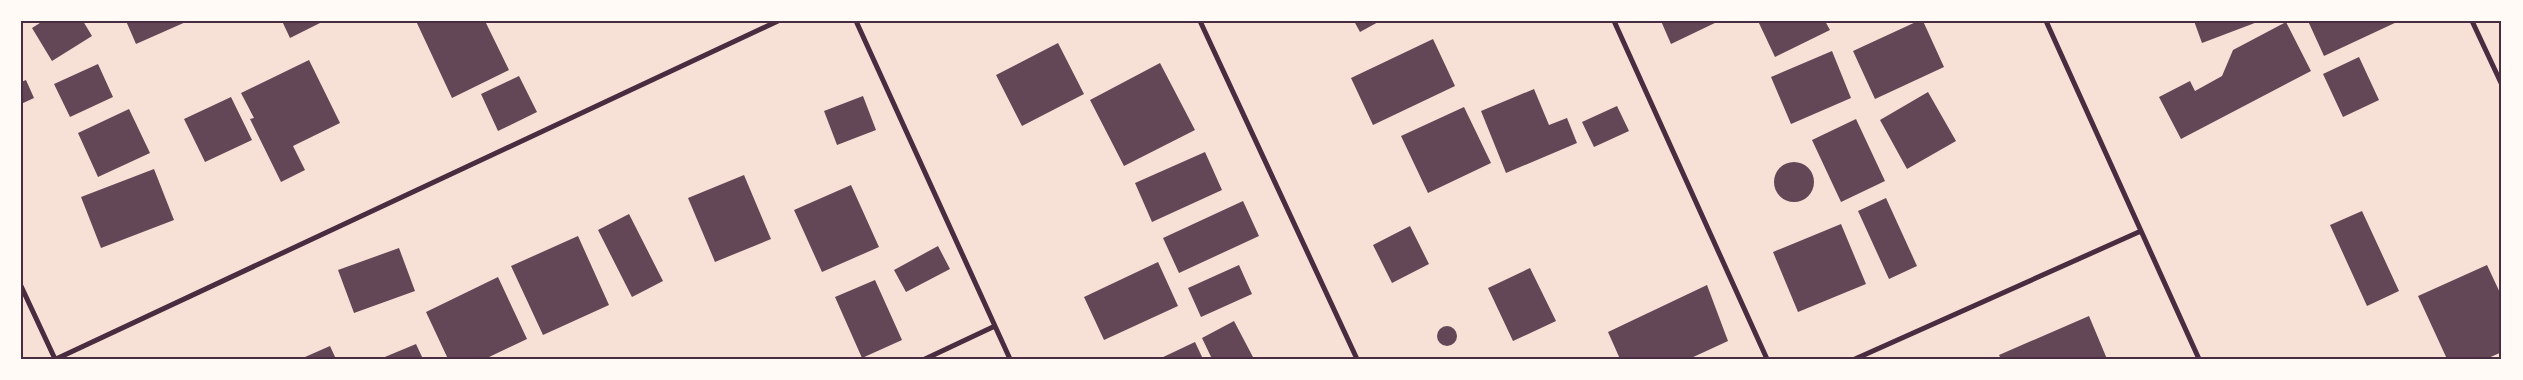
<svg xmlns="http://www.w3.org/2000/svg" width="2523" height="380" font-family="Quicksand,sans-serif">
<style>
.building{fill:#644757}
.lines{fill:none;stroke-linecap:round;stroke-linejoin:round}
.minor{stroke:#4a2c40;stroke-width:5}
.neatline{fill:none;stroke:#4a2c40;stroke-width:2}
</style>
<rect width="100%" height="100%" fill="#f7e1d7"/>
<!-- building -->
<path class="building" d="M43,21H83L92,36L52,61L32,28Z
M126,21H188L136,44Z
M282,21H324L290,38Z
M416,21H485L509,70L452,98Z
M1354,21H1380L1360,32Z
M1661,21H1719L1671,44Z
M1758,21H1825L1830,30L1775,57Z
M1918,21H1923L1944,67L1875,99L1853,51Z
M2194,21H2260L2202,43Z
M2308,21H2399L2324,56Z
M2286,22L2311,71L2181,139L2159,97L2190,81L2195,91L2222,76L2233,50Z
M1433,39L1455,86L1373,125L1351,78Z
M1058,43L1084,94L1022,126L996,75Z
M1832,51L1851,98L1791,124L1771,77Z
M2359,57L2379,100L2343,117L2323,74Z
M309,60L340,123L293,146L305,170L281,182L250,119L254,118L241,93Z
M1160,63L1195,130L1124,166L1090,100Z
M98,64L113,97L70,117L54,84Z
M519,76L537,112L498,131L481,94Z
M26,80L34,98L21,104V82Z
M1534,89L1549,125L1567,118L1577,143L1506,173L1481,111Z
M1928,92L1956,141L1907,169L1880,120Z
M863,96L876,130L837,145L824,111Z
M231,97L252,140L205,162L184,119Z
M1617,106L1629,131L1594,147L1582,122Z
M1464,107L1491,163L1428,193L1401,136Z
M129,109L150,153L98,177L78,133Z
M1856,119L1885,181L1841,202L1812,140Z
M1205,152L1222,190L1152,222L1135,183Z
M1774 182a20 20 0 1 1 40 0a20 20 0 1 1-40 0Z
M154,169L174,220L101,248L81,197Z
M744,175L771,239L715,262L688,198Z
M851,185L879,247L822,272L794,210Z
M1886,198L1917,266L1889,279L1858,211Z
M1243,201L1259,236L1179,273L1163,238Z
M2362,211L2399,291L2367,306L2330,225Z
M629,214L663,281L632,297L598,230Z
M1841,224L1866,284L1798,312L1773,252Z
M1410,226L1429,264L1392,283L1373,245Z
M578,236L609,305L543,335L511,266Z
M938,246L950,269L906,292L894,270Z
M399,248L415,291L354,313L338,270Z
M1158,262L1178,306L1104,340L1084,297Z
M1239,265L1252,294L1201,317L1188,288Z
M2487,265L2502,297V352L2486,359H2447L2418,296Z
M1530,268L1556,321L1513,341L1488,288Z
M498,277L527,339L485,359H448L426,312Z
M875,280L902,340L862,358L835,297Z
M1707,285L1728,341L1689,359H1620L1608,332Z
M2089,316L2107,359H2001L1999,355Z
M1234,321L1254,359H1212L1202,338Z
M1437 336a10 10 0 1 1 20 0a10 10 0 1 1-20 0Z
M1195,342L1203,359H1159Z
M416,344L423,359H380Z
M330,346L336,359H306L305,357Z"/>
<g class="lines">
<!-- minor -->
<path class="minor" d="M856,21L1010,359
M1200,21L1357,359
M1614,21L1767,359
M2046,21L2199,359
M2472,21L2502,85
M21,286L55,359
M56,359L778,21
M925,359L995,326
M1855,359L2141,231"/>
</g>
<!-- border -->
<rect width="2523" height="380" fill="none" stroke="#fffaf5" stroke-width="45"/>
<rect x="22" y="22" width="2478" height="336" class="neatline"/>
</svg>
